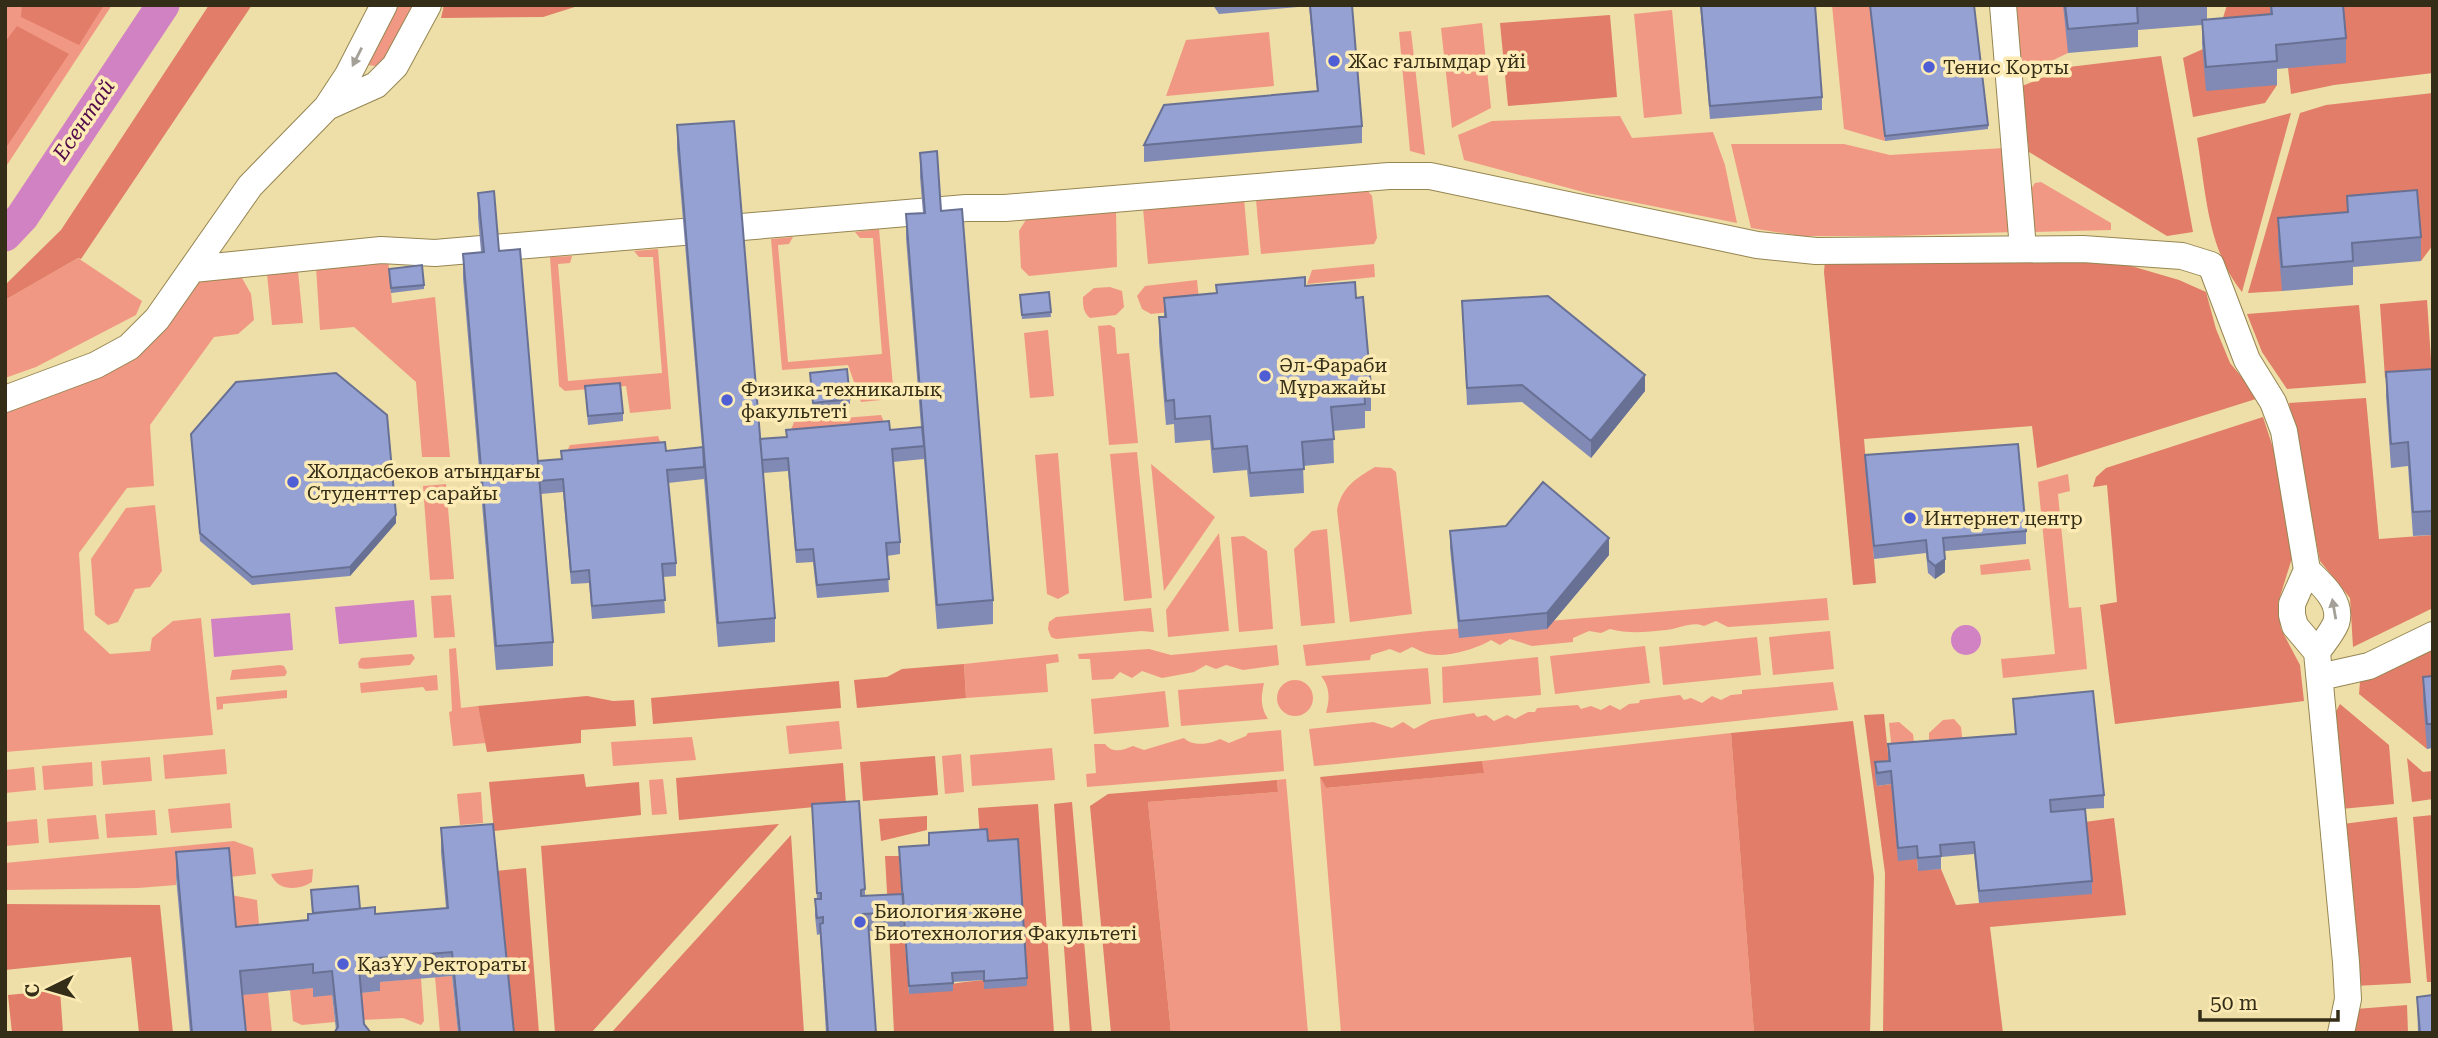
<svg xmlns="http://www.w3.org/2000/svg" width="2438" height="1038" font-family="'Roboto Serif',serif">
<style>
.green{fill:#f19884}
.forest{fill:#e17d68}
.water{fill:#d182c3}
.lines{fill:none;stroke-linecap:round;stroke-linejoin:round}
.river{stroke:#d182c3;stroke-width:33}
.minor-casing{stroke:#968652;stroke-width:28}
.minor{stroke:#fff;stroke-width:26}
.wall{fill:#808ab5}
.shaded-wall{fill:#687194}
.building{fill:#95a1d3;stroke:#687194;stroke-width:2}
.oneway{fill:#a4a097}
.poi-dot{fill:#4f5ed4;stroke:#fcebb4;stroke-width:2.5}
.labels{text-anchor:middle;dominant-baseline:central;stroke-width:7;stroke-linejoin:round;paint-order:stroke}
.poi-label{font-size:19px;fill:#342d17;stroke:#fcebb4;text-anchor:start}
.water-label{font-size:21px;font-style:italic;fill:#52094a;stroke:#fcebb4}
</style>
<rect width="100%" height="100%" fill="#eedea7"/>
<!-- green -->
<path class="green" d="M5,5H112L5,168Z
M397,5H416L383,67L367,65Z
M1832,5H1870L1885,141L1844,129Z
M2014,5H2070L2068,53L2022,75Z
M1672,10L1682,114L1644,118L1634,14Z
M1482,23L1491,108L1452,128L1441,28Z
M1411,31L1425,155L1410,151L1399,32Z
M1269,32L1274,86L1166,96L1186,40Z
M1620,116L1632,138L1713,132L1725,165L1737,223L1587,193L1464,160L1458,135L1492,121Z
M1731,144H1844L1890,155L2004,148L2013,232L1896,236H1801L1751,228Z
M2041,182L2111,223V230L2033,232L2030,190L2035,183Z
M1367,190L1372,196L1377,238L1374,244L1261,254L1256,200Z
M1244,199L1249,255L1148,264L1143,208Z
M1116,210L1117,267L1029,276L1021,268L1019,231L1027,218Z
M879,229L893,386L881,400L861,402L848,365L782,370L771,239L793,237L789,244L778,245L788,362L882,354L873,238H860L855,232Z
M658,249L671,409L630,413L626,386L565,391L559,386L550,257L572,256L570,263L558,264L568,381L662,373L653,257H639L634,251Z
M78,258L142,301L136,315L36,367L5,378V300Z
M388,258L392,303L435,297L450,457H422L416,382L354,327L320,330L316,267Z
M1374,264L1375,277L1307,284L1312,270Z
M298,271L303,323L272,325L267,274Z
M210,278H242L251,294L254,320L238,334L214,337L150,425L154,486L127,488L79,553L84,630L110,654L150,651L152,638L173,621L201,618L213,735L5,752V410L99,374L190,285Z
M1197,280L1200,309L1151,314L1142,309L1137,296L1145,286Z
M1110,287L1122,291L1124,307L1116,315L1090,318C1083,312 1083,306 1083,297L1094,288Z
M1110,325L1115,328L1117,354L1129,353L1138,443L1109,445L1098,326Z
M1048,330L1054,396L1030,398L1024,333Z
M881,415L889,434L786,443L794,422Z
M658,436L665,455L561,464L570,445Z
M1137,452L1152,598L1124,601L1110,454Z
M1058,453L1069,593L1058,599L1047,594L1035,455Z
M1151,464L1215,517L1164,591Z
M1375,467L1391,468L1396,472L1412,614L1350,622L1337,510C1342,487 1355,479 1375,467Z
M2068,474L2070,491L2058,494L2069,608L2081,607L2087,669L2003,678L2001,659L2055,654L2038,482Z
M446,484L454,579L430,580L423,486Z
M155,505L162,571L150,587L135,589L118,622L108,625L95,615L91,559L126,508Z
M1327,529L1335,623L1301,626L1294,549L1312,531Z
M1219,533L1229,631L1168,637L1166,610Z
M1244,536L1267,551L1273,629L1239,632L1231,537Z
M2029,559L2031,570L1981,575L1980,565Z
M451,595L455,637L434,638L431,596Z
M1827,598L1829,620L1728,627L1716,621L1704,626C1692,621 1679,629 1666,630C1646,632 1629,634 1610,629L1601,633L1589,631L1573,638V642L1532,646L1510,639L1500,645L1491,640C1477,649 1445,658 1429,654C1423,653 1417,649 1412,647L1400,653L1390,649L1371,655L1370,660L1306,666L1303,645L1428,631Z
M1151,608L1154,632L1141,631L1056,639L1051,637L1048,629L1049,622L1056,617Z
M1830,631L1834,669L1773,675L1769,637Z
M1757,637L1761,675L1663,685L1659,647Z
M1277,645L1279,665L1243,670L1226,665L1216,669L1206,665L1194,672L1162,678L1142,671L1132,678L1120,672L1113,679L1092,680L1090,659H1079L1078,654L1149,649L1171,655Z
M1645,646L1650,683L1555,694L1550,656Z
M456,648L461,708L478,706L486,743L453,746L449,712L452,711L449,649Z
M412,654L415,658L410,665L365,669L359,668L358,663L361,658Z
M1058,654L1059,662L1046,664L1048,692L966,698L964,664Z
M1538,657L1541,695L1443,703L1442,667Z
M280,665L284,666L287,672L285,676L230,680L232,670Z
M1428,668L1431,704L1326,713C1330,699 1330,687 1321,676Z
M437,675L438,690L426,691L423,687L361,693L360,683Z
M1277 698a18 18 0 1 1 36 0a18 18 0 1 1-36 0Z
M1833,682L1838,710L1337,764L1314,766L1309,729L1373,722L1392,728L1403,722L1414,729L1431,720L1474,713L1477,717L1486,715L1494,721L1507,715L1515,719L1528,712H1535L1537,708L1578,705L1581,709L1591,706L1601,710L1610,705L1620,710L1629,704L1639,703L1640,700L1680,695L1684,700L1691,698L1702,703L1712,696L1721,700L1731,695L1742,694V690Z
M1264,683C1261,697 1260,706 1268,719L1181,726L1178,690Z
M287,690V698L223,704V709L217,710L216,697Z
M1165,691L1169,727L1094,734L1091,699Z
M1954,719L1961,727L1963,745L1892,752L1889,723L1899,722L1913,734L1914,742L1929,741V733L1943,720Z
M839,721L842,749L789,754L786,726Z
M1281,730L1284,771L1087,787L1086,774L1096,773L1094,744H1105C1113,754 1123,750 1133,746L1144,750L1184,738C1193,747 1210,744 1220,739L1229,743L1246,736L1248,733Z
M1731,733L1754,1033H1341L1320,777L1326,788L1483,773L1482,761Z
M692,737L696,760L613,766L611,742Z
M1052,748L1055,780L972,786L970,755Z
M225,749L227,774L165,779L163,755Z
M961,754L964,792L945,794L942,756Z
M150,757L152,781L103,785L101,761Z
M92,762L93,786L44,790L42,766Z
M34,767L36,790L5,793V770Z
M663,779L667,814L652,815L649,780Z
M1286,779L1308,1033H1171L1148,802L1278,792L1277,780Z
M481,792L483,823L460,825L457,794Z
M230,803L232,828L171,833L168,809Z
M155,810L157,835L107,838L105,814Z
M96,815L99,839L49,843L47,819Z
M37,819L39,843L5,846V822Z
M234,841L253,848L256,874L230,877H176V885L138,888L5,890V863Z
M313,869L312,882C298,891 277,891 271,874Z
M231,895L257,900L261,949L236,952Z
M452,976L458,1033H440L435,977Z
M421,978L424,1021L421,1025L403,1018L362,1020L359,993L380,991L379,982Z
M313,988L332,995L335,1022L302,1025L293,1021L290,990Z
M268,992L272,1033H244L240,995Z"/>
<!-- forest -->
<path class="forest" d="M22,5H104L79,45L21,17Z
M209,5H252L81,259L78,258L5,300V285L61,230Z
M444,5H581L543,17L441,18Z
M2227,5H2433V73L2334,85L2291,94L2288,68L2215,43Z
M1610,15L1617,97L1508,106L1500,23Z
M17,26L69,54L5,149V42Z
M2203,49L2277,85L2265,103L2193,117L2183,58Z
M2161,56L2193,232L2167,236L2029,152L2022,86L2069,67Z
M2433,93V245L2421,261L2417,214L2282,291L2248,293L2300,113L2326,105Z
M2291,113L2242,292C2207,248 2206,192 2197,138Z
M1825,260L2121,263L2179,280L2206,292L2216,329L2230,363L2259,398L2037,468L2032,426L1864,439L1876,583L1853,585L1824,272Z
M2427,300L2432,375L2385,378L2380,304Z
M2359,305L2366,383L2287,389L2262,352L2247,314Z
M2366,398L2379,539L2433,535V608L2353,647L2350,598L2320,561L2289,403Z
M2263,417L2277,460L2292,558L2278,603L2281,629L2300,665L2304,701L2115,724L2100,605L2117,602L2107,485L2093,487L2096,477L2106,468Z
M2433,648V700L2427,749L2359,694L2360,682Z
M964,664L966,698L857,708L854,680L887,677L902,669Z
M839,681L841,708L653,724L651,698Z
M587,696L613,701L634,700L636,726L581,730V743L487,752L478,706Z
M2340,704L2389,745L2394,804L2341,809L2334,715Z
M1884,714L1890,774L1876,775L1877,786L1891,784L1917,859L1918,870L1941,869L1956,905L1979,903L2085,822L2114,818L2126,915L1990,927L2003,1033H1883L1885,873L1864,715Z
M1853,721L1874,877L1870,1033H1754L1731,733Z
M935,756L938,795L863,801L860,762Z
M2407,758L2423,772L2433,771V799L2412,802Z
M1482,761L1484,773L1326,788L1320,777Z
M843,763L846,804L679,820L676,778Z
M584,774L586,787L639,782L641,815L494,831L489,782Z
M1277,780L1278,792L1148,802L1171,1033H1111L1090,806L1108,794Z
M1072,802L1092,1033H1070L1054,804Z
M1038,804L1054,1033H894L889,930L904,929L909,994C934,987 957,982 984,980L985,989L988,850L980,839L978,808Z
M2433,815V982H2427L2413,817Z
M927,816V830L881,841L879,819Z
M2397,817L2411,983L2355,986L2343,824Z
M779,824L591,1033H555L541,846Z
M791,835L804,1033H611Z
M885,856H899L903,911H888Z
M526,868L539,1033H512L496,871Z
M5,904L160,905L173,1033H139L131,957L5,970Z
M60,990L63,1033H12L8,995Z
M2407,1005L2408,1033H2350L2356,1009Z"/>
<!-- water -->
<path class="water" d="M414,600L417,637L339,644L335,607Z
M290,613L293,650L214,657L211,619Z
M1951 640a15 15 0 1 1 30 0a15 15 0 1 1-30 0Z"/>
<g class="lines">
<!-- river -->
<path class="river" d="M5,235L22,217L163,5"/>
<defs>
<path id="minor" d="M2003,5L2023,249
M327,107L376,85L395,66L428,5
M193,269L381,250L435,253L966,208H1005L1389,176H1430L1757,245L1816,251L2083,249L2182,256L2211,265L2247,360L2273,402L2284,431L2307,570L2292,604V615L2295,626L2317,652L2346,962L2348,999L2341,1033
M5,399L96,365L129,347L157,319L250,186L327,107L348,75L384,5
M2307,570C2320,583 2343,601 2336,623C2332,633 2323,643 2317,652
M2320,677L2369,666L2433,635"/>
</defs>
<!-- minor casing -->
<use href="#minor" class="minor-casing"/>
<!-- minor -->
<use href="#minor" class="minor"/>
</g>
<!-- wall -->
<path class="wall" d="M1213,5H1352L1362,126V143L1144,162V145L1317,91L1309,6L1219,14Z
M1700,5H1815L1822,97V110L1710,119Z
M1870,5L1988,125V129L1885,141Z
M2063,5H2207V20L2270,14V5H2343L2346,38V63L2277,69V85L2206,91L2202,44V25L2138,30V47L2068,53Z
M677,125L760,439L786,437V430H890L921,427L906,238V214L923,213L920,177V153L941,211L993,600V624L937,629L924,459L893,462L900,542V554L887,556L889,592L817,598L813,562L796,563L788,471L763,473L775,618V642L718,647L704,479L668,483L676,563V576L663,577L665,613L592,619L589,583L571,584L563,492L541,494L553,642V666L496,670L463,278V254L481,252L478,217V193L499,251L538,461L561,459V451H666L702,447L677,149Z
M2347,196L2421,237V261L2353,267V285L2282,291L2278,242V218L2347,212Z
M389,273L424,285V289L391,293Z
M1216,285L1305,286L1356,298L1371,387V411H1365V428L1333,431L1334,463L1303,466L1304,493L1250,497L1247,470L1213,473L1210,440L1175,443L1174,424L1166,425L1159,342V317H1164V298L1216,294Z
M1049,292L1051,317L1022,319L1020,299Z
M1462,301L1645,391L1591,458L1522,402L1467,405Z
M2433,369V535L2413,536L2408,466L2391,468L2386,396V372Z
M810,373L850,399V404L813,407Z
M585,386L623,413V421L588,425Z
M191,434L396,523L350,576L252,585L200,541Z
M1865,455L2026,531V544L1945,551V572L1935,579L1928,573L1926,553L1874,559L1865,468Z
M1450,531L1609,555L1547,629L1459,638L1450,548Z
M2433,676V748L2427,749L2423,701V677Z
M2013,699L2104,795V808L2085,809L2092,881V894L1979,903L1974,854L1941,857V869L1918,871L1917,859L1898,861L1891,784L1877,786L1875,775V762L1888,761V744L2015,734Z
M812,804L865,889V896L902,894L899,847L988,841L1027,978V986L984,989V980L953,982V991L909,994L904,927V929L868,931L876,1033H826L820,934L817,935L815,916V899H817Z
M441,828L514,1033H458L452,976L380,982V991L361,993L336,1030L332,995L313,997V988L243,995L246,1033H190L176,877V852L236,927L308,920V914L312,913L311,890L375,914L446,908L441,852Z
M2417,997L2433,1033H2418Z"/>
<!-- shaded-wall -->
<path class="shaded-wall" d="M1645,375V391L1591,458V441Z
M396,515V523L350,576V567Z
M1609,538V555L1547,629V613Z
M1945,559V572L1935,579V566Z"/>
<!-- building -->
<path class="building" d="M1310,5H1352L1362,126L1144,145L1164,105L1318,91Z
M1701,5H1815L1822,97L1710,106Z
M1870,5H1974L1988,125L1885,136Z
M2065,5H2149L2137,6L2138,23L2068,29Z
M2271,5H2343L2346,38L2276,45L2277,61L2206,67L2202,20L2272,14Z
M734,121L775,618L718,623L677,125Z
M937,151L941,211L962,209L993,600L937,605L906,214L925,213L920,153Z
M2417,190L2421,237L2352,243L2353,261L2282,267L2278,218L2348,212L2347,196Z
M494,191L499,251L520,249L553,642L496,646L463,254L484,252L478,193Z
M422,265L424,285L391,288L389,269Z
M1305,277V286L1355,282L1356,298L1363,297L1371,387H1364L1365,404L1331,407L1334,439L1302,442L1304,469L1250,473L1247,446L1213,449L1210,416L1175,419L1174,400L1166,401L1159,317H1166L1164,298L1217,293L1216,285Z
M1049,292L1051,312L1022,315L1020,295Z
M1548,296L1645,375L1591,441L1522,385L1467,388L1462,301Z
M847,369L850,399L813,403L810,373Z
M2433,369V511L2413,512L2408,442L2391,444L2386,372Z
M336,373L387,415L396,515L350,567L252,577L200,533L191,434L236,382Z
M620,383L623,413L588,416L585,386Z
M889,421L890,430L922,427L924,446L892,449L900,542L886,543L889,579L817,585L813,549L796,550L788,458L762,460L760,439L787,437L786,430Z
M665,442L666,451L703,447L704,467L667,470L676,563L662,564L665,600L592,606L589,570L571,572L563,479L539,481L538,461L562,459L561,451Z
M2018,444L2026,531L1943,538L1945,559L1935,566L1928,560L1926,540L1874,546L1865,455Z
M1543,482L1609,538L1547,613L1459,621L1450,531L1506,526Z
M2433,676V724H2427L2423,677Z
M2093,691L2104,795L2050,800L2051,812L2085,809L2092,881L1979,891L1974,842L1940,845L1941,856L1918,858L1917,846L1898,848L1891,771L1877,773L1875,762L1890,761L1888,744L2016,734L2013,699Z
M859,801L865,889L861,890V896L903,894L904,912L863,914V921H868L876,1033H828L820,924L823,923V917L817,918L815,899H821V893H817L812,804Z
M493,824L514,1033H460L452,952L379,958L380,967L359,969L364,1024L371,1033H334L338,1027L332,971L313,973V964L240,971L246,1033H192L176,852L229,848L236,927L308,920V914L375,907V914L448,908L441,828Z
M987,829L988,841L1018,839L1027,978L984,981V971L952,973L953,983L909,986L899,847L929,845V833Z
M358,886L360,909L313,913L311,890Z
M2433,995V1033H2420L2417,997Z"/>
<!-- one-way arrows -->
<defs><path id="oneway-solid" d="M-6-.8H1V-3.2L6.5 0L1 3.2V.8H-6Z" transform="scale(1.75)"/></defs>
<g class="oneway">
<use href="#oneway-solid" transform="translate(357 57) rotate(117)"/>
<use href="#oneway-solid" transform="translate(2334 609) rotate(-100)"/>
</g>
<!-- markers -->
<g class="poi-dot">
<circle cx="1334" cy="61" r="7"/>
<circle cx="1929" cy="67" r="7"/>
<circle cx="1265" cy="376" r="7"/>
<circle cx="727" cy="400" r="7"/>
<circle cx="293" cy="482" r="7"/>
<circle cx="1910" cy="518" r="7"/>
<circle cx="860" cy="922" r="7"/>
<circle cx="343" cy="964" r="7"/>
</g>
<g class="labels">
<!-- poi labels -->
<g class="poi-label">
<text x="1348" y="61">Жас ғалымдар үйі</text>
<text x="1943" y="67">Тенис Корты</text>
<text x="1279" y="365">Әл-Фараби<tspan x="1279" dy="22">Мұражайы</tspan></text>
<text x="741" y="389">Физика-техникалық<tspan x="741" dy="22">факультеті</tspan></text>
<text x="307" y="471">Жолдасбеков атындағы<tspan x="307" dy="22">Студенттер сарайы</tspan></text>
<text x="1924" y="518">Интернет центр</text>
<text x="874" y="911">Биология және<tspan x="874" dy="22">Биотехнология Факультеті</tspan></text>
<text x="357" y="964">ҚазҰУ Ректораты</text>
</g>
<!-- water labels -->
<g class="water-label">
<text transform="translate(84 120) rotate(-56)">Есентай</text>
</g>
</g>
<!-- border -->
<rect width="2438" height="1038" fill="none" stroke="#342d17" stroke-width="14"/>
<!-- north arrow -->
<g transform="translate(49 989) rotate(265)" stroke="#fcebb4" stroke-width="5" paint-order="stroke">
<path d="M0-5L12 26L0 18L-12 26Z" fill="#342d17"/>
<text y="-10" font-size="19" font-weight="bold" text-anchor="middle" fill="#342d17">С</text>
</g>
<!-- scale -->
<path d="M2200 1010v10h138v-10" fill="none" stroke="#342d17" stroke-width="3.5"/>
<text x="2210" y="1010" font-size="21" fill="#342d17" stroke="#fcebb4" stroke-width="5" paint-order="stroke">50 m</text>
</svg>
